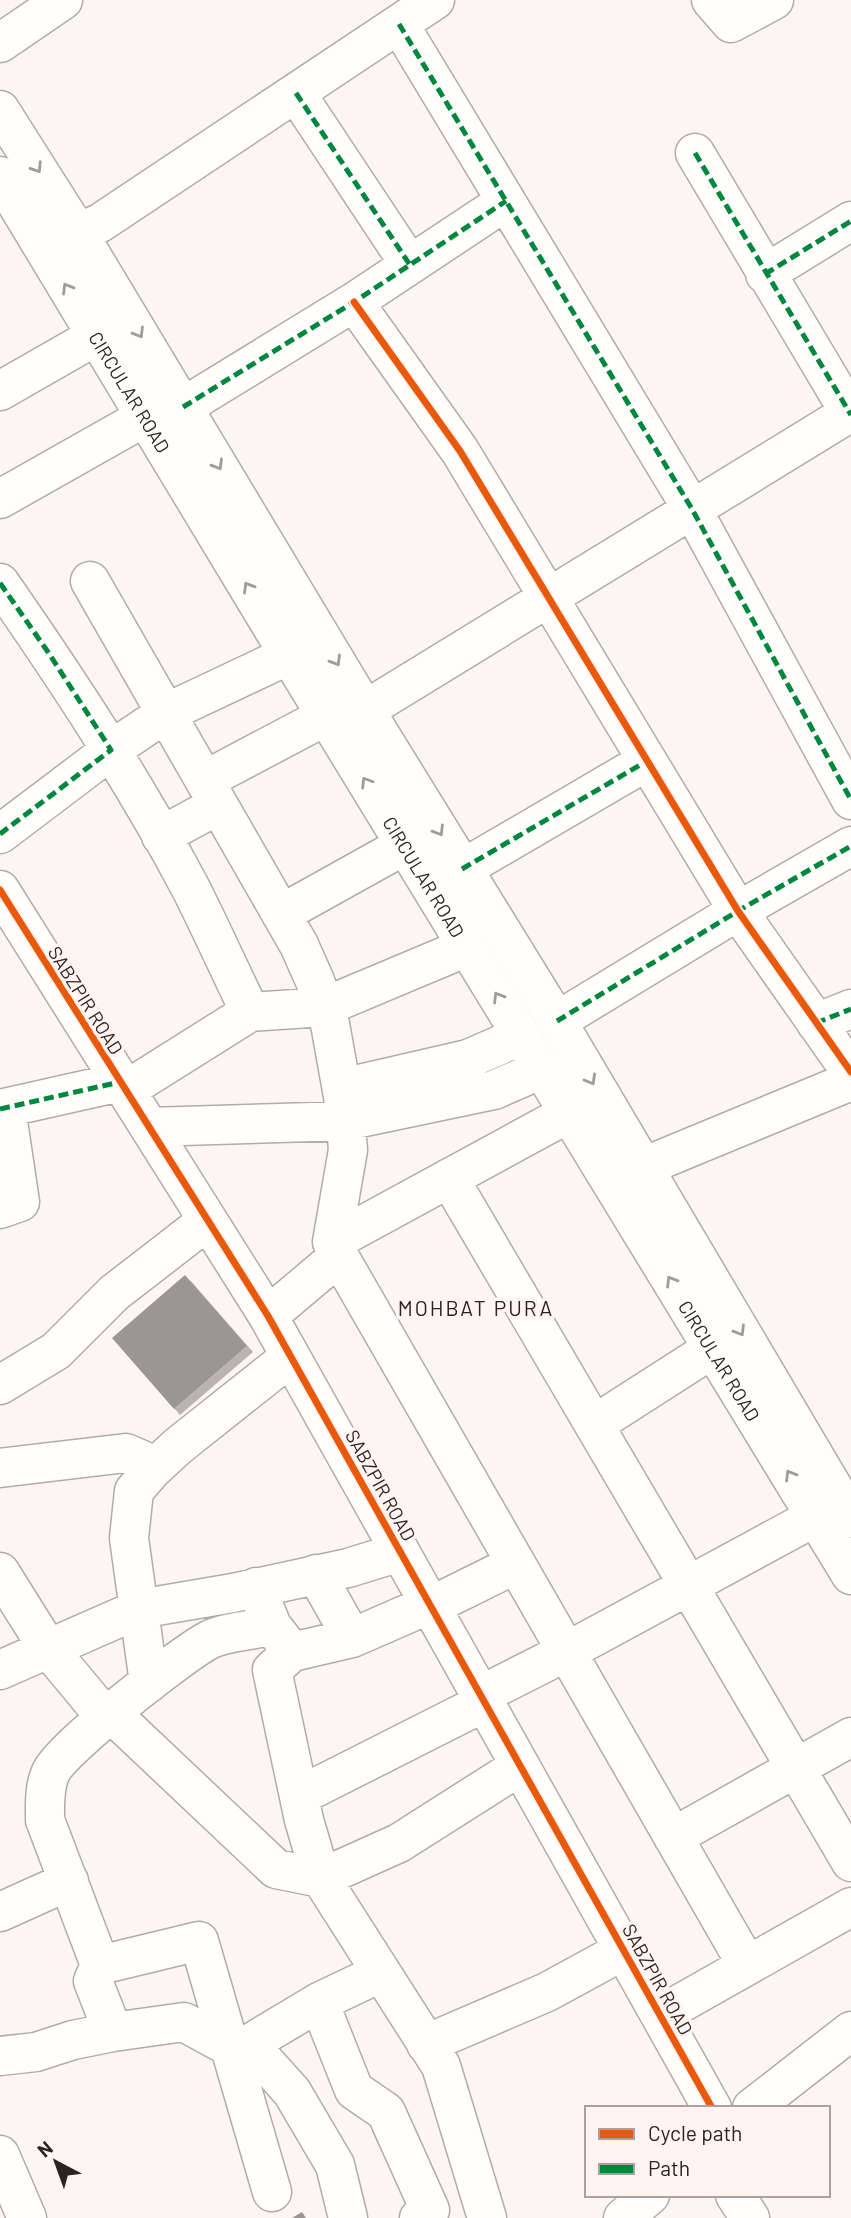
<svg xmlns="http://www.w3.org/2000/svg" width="851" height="2218" font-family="Barlow,sans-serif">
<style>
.building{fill:#9a9694;filter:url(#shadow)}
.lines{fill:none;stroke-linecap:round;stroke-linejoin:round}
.minor-casing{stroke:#b1acab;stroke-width:41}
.major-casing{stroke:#b1acab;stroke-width:41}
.minor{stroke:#fffefd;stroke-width:38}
.major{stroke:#fffefd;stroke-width:38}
.quiet{stroke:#00873e;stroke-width:5;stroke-dasharray:10 5;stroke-linecap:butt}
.cycleway-casing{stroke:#fff4f0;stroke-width:11}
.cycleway{stroke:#e8590c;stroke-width:7}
.oneway{stroke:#9e9c9b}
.labels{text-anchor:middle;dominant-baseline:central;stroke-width:7;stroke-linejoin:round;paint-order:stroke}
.street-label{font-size:19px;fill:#282423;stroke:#fff4f0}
.neighbourhood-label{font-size:21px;letter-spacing:2px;fill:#282423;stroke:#fff4f0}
</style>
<defs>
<filter id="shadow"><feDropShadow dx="6" dy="6" stdDeviation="0" flood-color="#0004"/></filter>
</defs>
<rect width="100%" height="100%" fill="#fcf5f4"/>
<!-- building -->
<path class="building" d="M185,1275L247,1346L174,1409L112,1338Z
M302,2212L306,2218H292Z"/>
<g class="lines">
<defs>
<path id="minor" d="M711,0L731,23L774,0
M399,24L692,509L851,800
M0,43L63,0
M296,93L410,265
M695,153L851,415
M78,233L100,223L435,0
M765,274L851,221
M354,302L460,451L738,911L851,1072
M0,391L96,336
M183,407L354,302L506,201
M0,499L145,417
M90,581L299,945L315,981L330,1024L344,1102L348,1150L332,1242
M0,583C68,681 134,781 190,887C211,928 230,971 250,1012
M365,710L851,412
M205,780L326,716
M0,834L111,750L166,713L289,655
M161,836L218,805
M462,869L647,761
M0,890L268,1316L712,2108
M281,914L405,845
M557,1021L738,911L851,846
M816,1023L851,1009
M342,1088L468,1059L521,1036
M126,1090L250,1012L324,1007L467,947
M0,1109L120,1082
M149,1127L346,1121L494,1090L542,1069
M643,1167L851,1081
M449,1178L851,1862
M0,1209L20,1202L6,1108
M339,1256L332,1242L569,1113
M268,1316L339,1256L747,1965
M0,1385L56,1351L114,1293L207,1221
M595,1424L712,1349
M0,1468L126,1453L156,1466
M0,1572L47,1647L107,1719
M316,1574L352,1638
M431,1606L516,1564
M276,1631L292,1652L352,1638L430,1604
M292,1652L272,1670L304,1820L321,1878L399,1843L520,1766
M0,1670L139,1609L233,1593L348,1568L400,1552
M149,1683L129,1538L134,1491L152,1470L178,1446L290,1357
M481,1695L566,1652L815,1517
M112,1714L276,1869L321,1878L441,2066L487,2218
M299,1796L485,1702
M673,1837L851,1737
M0,1912L69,1881
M100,1965L199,1941L272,2192
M319,2002L354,2090L386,2112L430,2210L419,2218
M660,2015L851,1907
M113,2032L93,1981L100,1965L45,1820C45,1805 44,1786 51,1772C62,1748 182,1654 209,1640C224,1632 254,1630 272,1626L256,1587
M249,2044L292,2092L335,2165L348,2218
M426,2044L547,1992L624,1950
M0,2056L36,2052L73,2040L113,2032L184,2022L228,2046L249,2044L319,2002L380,1973
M752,2108L851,2031
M0,2155L27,2218
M735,2195L750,2218
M623,2218L650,2195"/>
<g id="major">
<path d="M0,110L78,233L365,710L557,1021L851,1518"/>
<path id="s1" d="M0,176L289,655L851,1575"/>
</g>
</defs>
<!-- minor casing -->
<use href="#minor" class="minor-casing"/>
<!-- major casing -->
<use href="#major" class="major-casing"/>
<!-- minor -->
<use href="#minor" class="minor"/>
<!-- major -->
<use href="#major" class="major"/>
<!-- quiet -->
<path class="quiet" d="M399,24L692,509L851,800
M296,93L410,265
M695,153L851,415
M765,274L851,221
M183,407L354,302L506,201
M0,583L48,652L111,750L0,834
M462,869L647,761
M557,1021L738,911L851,846
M816,1023L851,1009
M0,1109L120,1082"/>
<defs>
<path id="cycleway" d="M354,302L460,451L738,911L851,1072
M0,890L268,1316L712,2108"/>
</defs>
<!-- cycleway casing -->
<use href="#cycleway" class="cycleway-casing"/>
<!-- cycleway -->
<use href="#cycleway" class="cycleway"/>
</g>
<!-- one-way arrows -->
<defs><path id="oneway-chevron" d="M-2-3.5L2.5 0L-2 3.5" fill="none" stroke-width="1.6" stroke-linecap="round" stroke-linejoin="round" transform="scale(1.75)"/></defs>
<g class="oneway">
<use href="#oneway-chevron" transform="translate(37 168) rotate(57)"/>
<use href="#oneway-chevron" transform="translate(67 288) rotate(-121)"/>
<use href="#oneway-chevron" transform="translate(139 333) rotate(59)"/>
<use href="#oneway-chevron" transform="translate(218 465) rotate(59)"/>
<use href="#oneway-chevron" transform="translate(248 587) rotate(-121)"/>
<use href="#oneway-chevron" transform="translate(336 661) rotate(59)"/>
<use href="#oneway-chevron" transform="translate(366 782) rotate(-122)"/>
<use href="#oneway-chevron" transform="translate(439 831) rotate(59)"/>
<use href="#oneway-chevron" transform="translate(498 997) rotate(-121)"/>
<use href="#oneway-chevron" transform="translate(591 1080) rotate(60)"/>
<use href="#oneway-chevron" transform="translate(671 1281) rotate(-121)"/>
<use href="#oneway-chevron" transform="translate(740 1331) rotate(59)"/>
<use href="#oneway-chevron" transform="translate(790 1475) rotate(-121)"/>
</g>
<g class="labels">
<!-- street labels -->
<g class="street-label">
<text stroke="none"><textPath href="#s1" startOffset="252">CIRCULAR ROAD</textPath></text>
<text stroke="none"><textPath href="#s1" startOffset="819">CIRCULAR ROAD</textPath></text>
<text transform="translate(86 1000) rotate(58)">SABZPIR ROAD</text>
<text stroke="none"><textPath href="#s1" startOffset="1386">CIRCULAR ROAD</textPath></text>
<text transform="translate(381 1485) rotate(61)">SABZPIR ROAD</text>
<text transform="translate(658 1979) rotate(61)">SABZPIR ROAD</text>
</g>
<!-- neighbourhood labels -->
<g class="neighbourhood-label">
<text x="476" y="1307">MOHBAT PURA</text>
</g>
</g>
<!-- legend -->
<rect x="585" y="2106" width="245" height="91" fill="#fff4f0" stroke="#a9a19e" stroke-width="2"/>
<rect x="599" y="2129" width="35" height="10" fill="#e8590c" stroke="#a9a19e" stroke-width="2"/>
<text x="648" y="2141" font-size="21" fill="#282423">Cycle path</text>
<rect x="599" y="2164" width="35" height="10" fill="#00873e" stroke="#a9a19e" stroke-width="2"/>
<text x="648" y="2176" font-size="21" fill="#282423">Path</text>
<!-- north arrow -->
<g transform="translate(56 2162) rotate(319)" stroke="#fff4f0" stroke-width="5" paint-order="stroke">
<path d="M0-5L12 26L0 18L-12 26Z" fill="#282423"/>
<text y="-10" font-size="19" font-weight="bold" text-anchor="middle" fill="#282423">N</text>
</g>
</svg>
